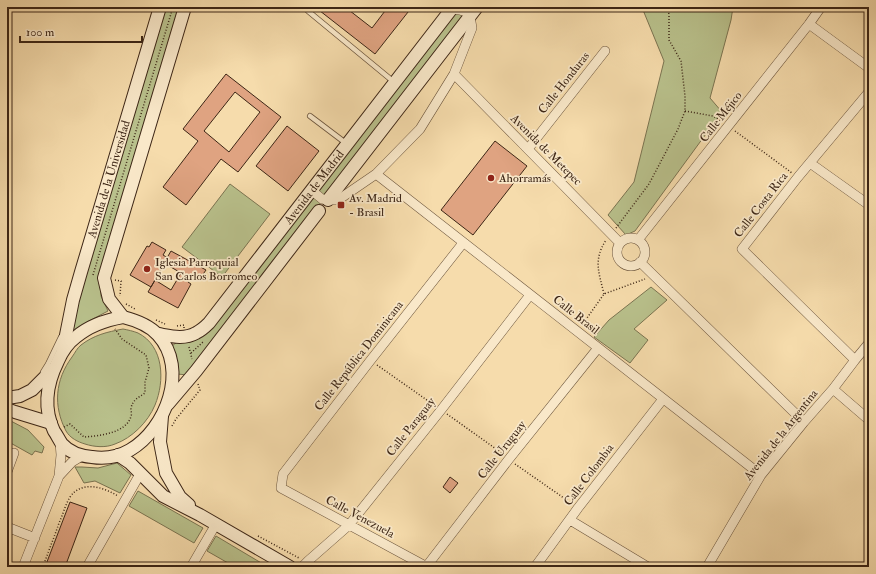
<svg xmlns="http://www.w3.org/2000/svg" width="876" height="574" font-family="'IM FELL Double Pica',serif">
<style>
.green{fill:#b9c18c;stroke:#7b7451}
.building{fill:#dfa381;stroke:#3d2616;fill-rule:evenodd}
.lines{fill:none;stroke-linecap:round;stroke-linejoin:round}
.lane-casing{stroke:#6b543c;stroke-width:6}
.street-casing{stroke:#6b543c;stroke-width:10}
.secondary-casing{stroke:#3d2616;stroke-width:14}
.path{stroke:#3d2616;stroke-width:1.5;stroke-dasharray:1 2;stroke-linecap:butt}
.lane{stroke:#f9e8c9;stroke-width:4.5}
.street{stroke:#f9e8c9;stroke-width:9}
.secondary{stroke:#f9e8c9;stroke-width:12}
.poi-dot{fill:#8f2418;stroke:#f9e8c9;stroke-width:1.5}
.labels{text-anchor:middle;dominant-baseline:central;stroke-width:3.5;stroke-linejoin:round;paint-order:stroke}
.street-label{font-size:12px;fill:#3d2616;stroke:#f9e8c9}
.poi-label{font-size:12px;fill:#3d2616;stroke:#f9e8c9;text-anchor:start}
</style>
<rect width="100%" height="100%" fill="#f6dcac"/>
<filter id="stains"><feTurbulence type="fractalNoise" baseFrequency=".005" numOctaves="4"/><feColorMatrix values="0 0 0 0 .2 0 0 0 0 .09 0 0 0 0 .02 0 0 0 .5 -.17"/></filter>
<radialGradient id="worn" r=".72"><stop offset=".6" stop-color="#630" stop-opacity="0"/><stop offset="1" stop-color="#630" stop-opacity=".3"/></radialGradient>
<!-- green -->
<path class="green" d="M165,7H181L100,284L101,296L108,311L87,322L67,339Z
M459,7H471L188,375L177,374L172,346L177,342L192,340Z
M642,7H733L731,20L710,98L722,112L635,231L626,235L608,215L634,182L664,61L643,10Z
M230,184L270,214L222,277L182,247Z
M651,287L667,300L634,329L648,340L630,363L594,337L609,320Z
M123,329C128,330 133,331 138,333C164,346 165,381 155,405C148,422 132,438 115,444C106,448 94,447 85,444C78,442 70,438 66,431C53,406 55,380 72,357C75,353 77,348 81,345C94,335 107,332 123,329Z
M7,419L28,430L44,447L42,453L35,451L32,455L7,441Z
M117,463L131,475L120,493L95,481L84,483L75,467H82L98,468Z
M138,491L203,528L194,543L129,506Z
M216,536L268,567H235L207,551Z"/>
<!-- building -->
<path class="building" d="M315,7H345L372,28L388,7H412L375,54Z
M226,74L281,117L238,172L221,159L186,205L163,187L198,141L183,129ZM235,92L260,112L229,152L204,131Z
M287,126L319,151L288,191L256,166Z
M495,141L527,166L473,235L441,210Z
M152,242L166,250L163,255L168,258L151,287L130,275L147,246L149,247Z
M171,251L206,270L199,280L192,276L188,282L191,284L178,308L148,292L155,280L171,290L181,273L164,263Z
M450,477L458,483L450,493L443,487Z
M70,502L87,508L65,567H45Z"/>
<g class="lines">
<defs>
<path id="lane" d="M311,7L308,11L394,82
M310,116L347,144
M43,372L48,364L61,337"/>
<path id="street" d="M809,24L869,68
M454,74L620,243
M528,149L605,51
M810,163L869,205
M376,174L761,475
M313,188L316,194L322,199L328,200H338L376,174L420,129L454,74L472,28L470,16L466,12L460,10L451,9
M617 252a14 14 0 1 1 28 0a14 14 0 1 1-28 0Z
M638,240L809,24L821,7
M640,262L804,422
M855,360L742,249L798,177L869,92
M833,389L869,420
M7,472L14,453
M59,476L72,462L82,456
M570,520L648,567
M7,527L35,538
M23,567L59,476L61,455L60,442
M87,567L140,474
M191,567L216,524
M302,567L308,561L349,525L441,410L530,295
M426,567L509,459L598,348
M427,567L281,488L283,474L370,361L463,243
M535,567L578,508L663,399
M707,567L761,475L804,422L833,389L855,360L869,343"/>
<g id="secondary">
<path d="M328,200L477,7"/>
<path d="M123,317C135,320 149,325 158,335C189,369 166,429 130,450C118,457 105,459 92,457C80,456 70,453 62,444C59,440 57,435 54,431C43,408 47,383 58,361C62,352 68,343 76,337C90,325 106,320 123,317Z"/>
<path d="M123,317L109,299L104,278L185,7"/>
<path id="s1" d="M158,334C170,336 184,340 196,333C200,331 205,327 209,323L453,7"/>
<path id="s2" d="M63,350L73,300L81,272L160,7"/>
<path d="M7,398L20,396L32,390L52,370"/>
<path d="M168,404L196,371L319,211"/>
<path d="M7,409L15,412L51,423"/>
<path d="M162,416L160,442L166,473L180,497L189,505"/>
<path d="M118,455L130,463L163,496L200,515L290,567"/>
</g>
</defs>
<!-- lane casing -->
<use href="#lane" class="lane-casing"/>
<!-- street casing -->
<use href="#street" class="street-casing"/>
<!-- secondary casing -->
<use href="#secondary" class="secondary-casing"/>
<!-- path -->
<path class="path" d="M685,111L713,116L721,121
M735,131L792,173
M616,228L649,184L678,129L685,111V96L681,61L669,40V15L668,7
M93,275L173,7
M115,280L121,281L120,296
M604,294C599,273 593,260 606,240
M126,304L135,309
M156,320L165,324
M582,325L604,294L645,279
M177,326L184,325V328
M189,347L192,359
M191,353L204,341
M377,365L434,405
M447,414L503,454
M172,426L176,419L200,390L198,384
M64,427L70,424L84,437C99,436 127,433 131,416C132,414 131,411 131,409C132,400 138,398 145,393V382L149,368L146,355L122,339L115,329
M515,464L571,503
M258,536L299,558
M43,567C48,552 54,538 59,523C63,515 65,505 70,497C82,480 103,487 118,496"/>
<!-- lane -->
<use href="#lane" class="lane"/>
<!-- street -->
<use href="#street" class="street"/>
<!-- secondary -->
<use href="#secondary" class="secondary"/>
</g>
<!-- markers -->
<g class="poi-dot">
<circle cx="491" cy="178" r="4"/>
<rect x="337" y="201" width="8" height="8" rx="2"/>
<circle cx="147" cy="269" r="4"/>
</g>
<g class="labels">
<!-- street labels -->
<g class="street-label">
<text transform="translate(564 83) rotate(-52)">Calle Honduras</text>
<text transform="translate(721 117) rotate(-52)">Calle Méjico</text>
<text transform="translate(546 150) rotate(45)">Avenida de Metepec</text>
<text stroke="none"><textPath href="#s2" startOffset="177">Avenida de la Universidad</textPath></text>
<text stroke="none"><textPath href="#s1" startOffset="227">Avenida de Madrid</textPath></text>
<text transform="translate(761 205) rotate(-52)">Calle Costa Rica</text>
<text transform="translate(576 315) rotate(38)">Calle Brasil</text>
<text transform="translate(359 356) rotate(-52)">Calle República Dominicana</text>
<text transform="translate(411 427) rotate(-52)">Calle Paraguay</text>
<text transform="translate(781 435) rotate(-52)">Avenida de la Argentina</text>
<text transform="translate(502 450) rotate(-52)">Calle Uruguay</text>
<text transform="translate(589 475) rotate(-53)">Calle Colombia</text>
<text transform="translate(360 517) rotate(28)">Calle Venezuela</text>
</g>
<!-- poi labels -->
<g class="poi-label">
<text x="499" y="178">Ahorramás</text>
<text x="349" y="198">Av. Madrid<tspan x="349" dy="14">- Brasil</tspan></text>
<text x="155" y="262">Iglesia Parroquial<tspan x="155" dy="14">San Carlos Borromeo</tspan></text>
</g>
</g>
<!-- margin -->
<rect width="876" height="574" fill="none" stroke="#f6dcac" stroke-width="24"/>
<rect x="8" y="8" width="860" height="558" fill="none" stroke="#3d2616" stroke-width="2"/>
<rect x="12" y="12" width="852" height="550" fill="none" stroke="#3d2616"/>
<!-- scale -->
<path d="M20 36v6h122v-6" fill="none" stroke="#3d2616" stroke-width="2"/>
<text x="26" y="36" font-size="12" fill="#3d2616" stroke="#f9e8c9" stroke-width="3" paint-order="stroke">100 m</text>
<rect width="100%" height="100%" filter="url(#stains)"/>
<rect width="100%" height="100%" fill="url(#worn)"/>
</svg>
